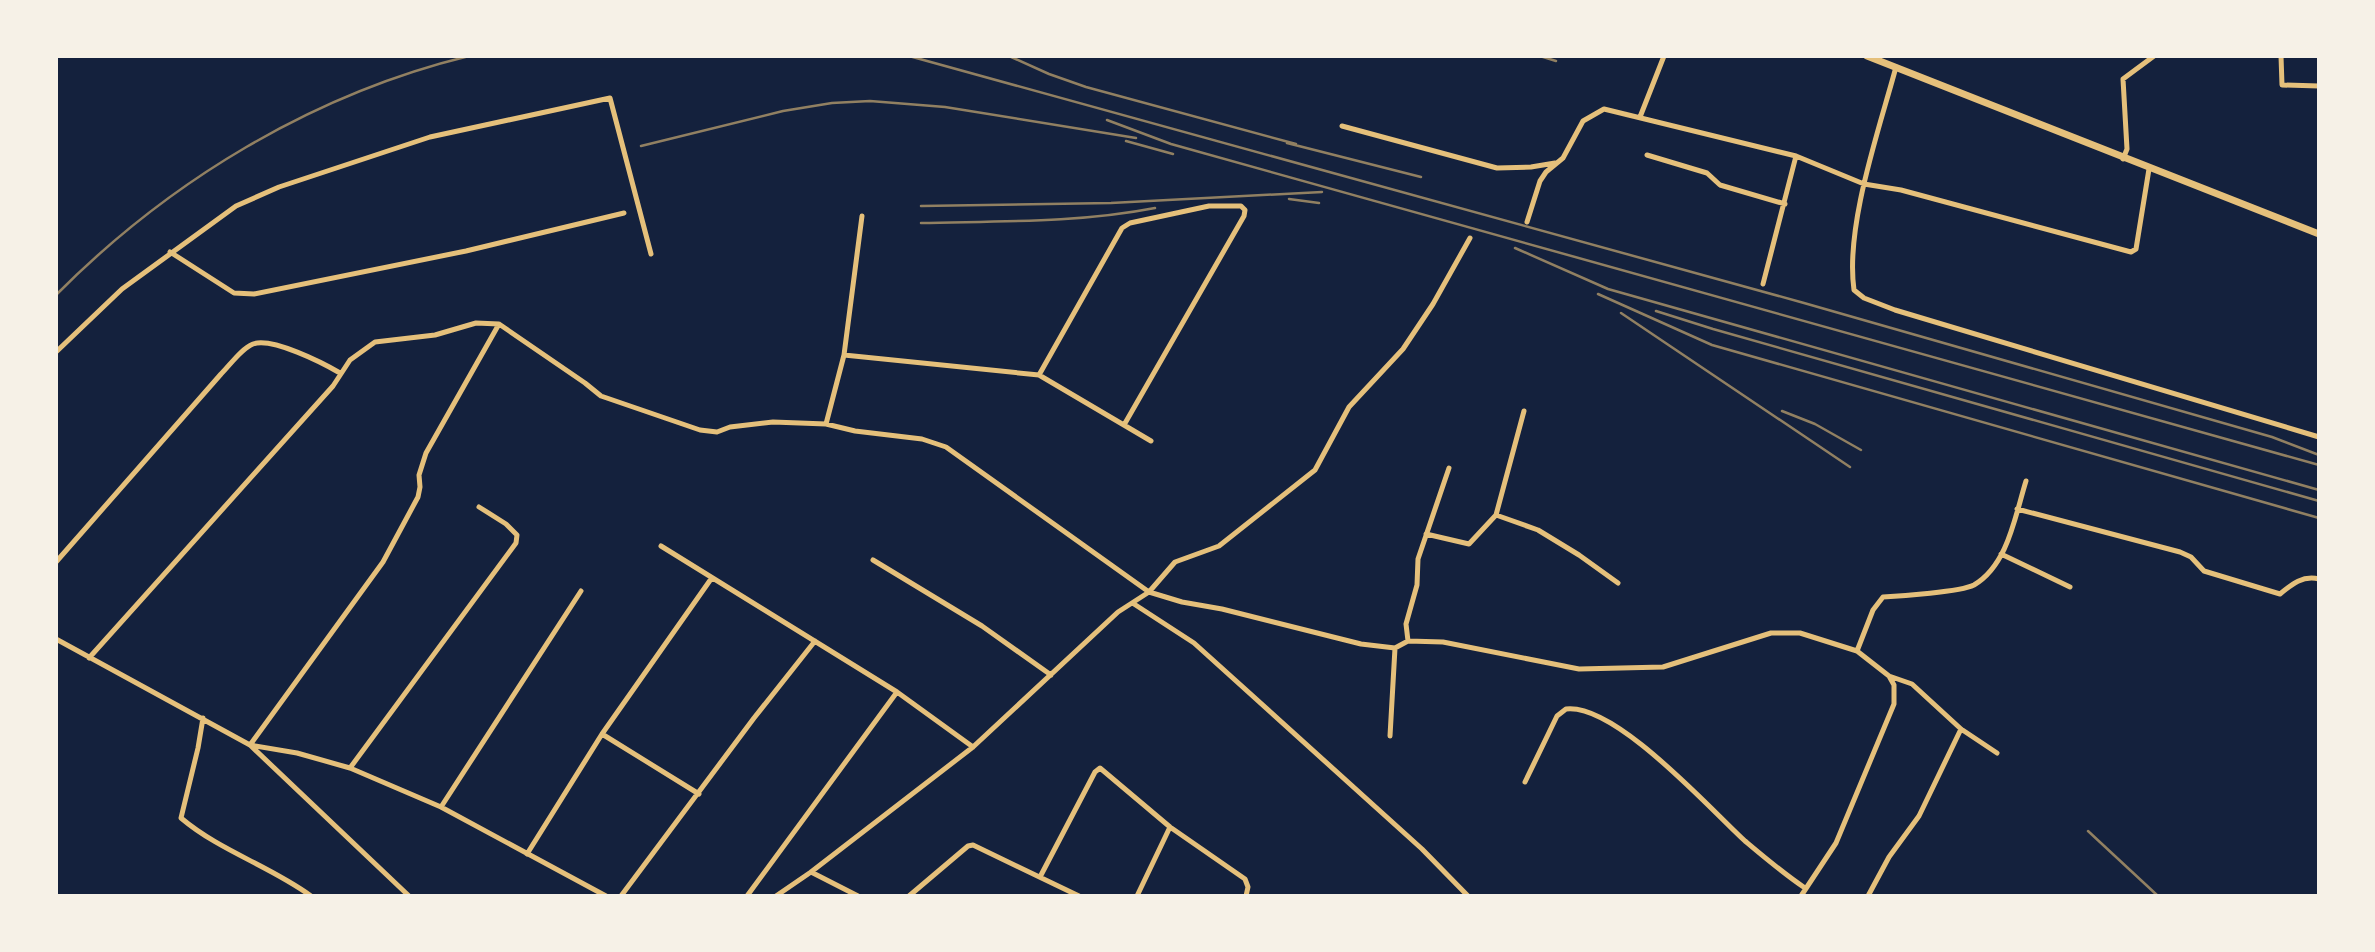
<svg xmlns="http://www.w3.org/2000/svg" width="2375" height="952" font-family="'Golos Text',sans-serif">
<style>
.lines{fill:none;stroke-linecap:round;stroke-linejoin:round}
.minor{stroke:#e5c07b;stroke-width:5}
.secondary{stroke:#e5c07b;stroke-width:7}
.rail{stroke:#918062;stroke-width:2.5}
</style>
<rect width="100%" height="100%" fill="#14213d"/>
<g class="lines">
<!-- minor -->
<path class="minor" d="M2281,56L2282,85L2319,86
M1896,67C1879,130 1845,226 1854,290L1864,298L1895,310L2319,437
M1640,117L1664,56
M1342,126L1497,168L1531,167L1555,163
M1647,155L1707,173L1720,185L1785,204
M1796,156L1864,184L1901,190L2131,252L2136,249L2149,169
M2123,159L2127,149L2123,79L2154,56
M1527,222L1540,181L1546,172L1563,158L1583,121L1604,109L1796,156L1763,284
M170,252L234,293L254,294L466,251L624,213
M499,324L426,453L419,475L420,487L418,497L383,562L250,745L297,753L350,768L441,807L606,896
M56,352L122,289L236,206L279,187L430,137L610,98L651,254
M844,355L1039,375L1151,441
M1039,375L1122,228L1130,223L1209,206H1241L1245,210L1244,216L1124,425
M826,424L844,355L862,216
M2017,509L2180,552L2191,557L2204,571L2280,594C2292,584 2303,575 2319,579
M1496,515L1538,530L1579,555L1618,583
M1426,534L1469,544L1496,515L1524,411
M661,546L897,692L973,747
M2001,554L2070,587
M873,560L982,626L1051,675
M56,562L221,374C231,364 241,349 253,344C272,337 323,363 340,373
M1134,604L1194,643L1422,849L1468,896
M56,639L250,745L409,896
M1408,641L1406,624L1417,585L1418,559L1449,468
M1857,651L1873,610L1883,597C1901,596 1960,592 1974,585C2008,565 2015,516 2026,481
M89,658L333,386L350,360L375,342L435,335L476,323L499,324L585,383L601,396L700,430L717,432L730,427L773,422L826,424L855,431L922,439L946,447L1149,592L1182,602L1222,609L1361,644L1395,648L1408,641L1443,642L1579,669L1663,667L1771,633H1800L1857,651L1889,676L1894,685V704L1836,843L1801,896
M1889,676L1912,684L1961,729L1997,753
M203,718L198,748L181,818C220,851 270,866 311,896
M602,734L699,794
M1390,736L1395,648
M350,768L516,543L517,535L506,524L479,507
M1525,782L1557,716L1566,709C1615,703 1709,808 1745,841C1764,857 1784,874 1805,888
M441,807L581,591
M527,854L602,734L711,579
M811,872L858,896
M1040,877L1095,772L1100,768L1170,827L1245,879L1248,887L1246,896
M621,896L754,718L815,641
M747,896L897,692
M776,896L811,872L973,747L1118,612L1149,592L1175,562L1219,546L1315,470L1349,407L1403,349L1433,304L1470,238
M909,896L968,846L973,845L1079,896
M1137,896L1170,827
M1868,896L1889,857L1919,816L1961,729"/>
<!-- secondary -->
<path class="secondary" d="M1867,56L2319,234"/>
<!-- rail -->
<path class="rail" d="M909,56L1804,303L2272,437L2319,455
M1009,56L1049,74L1086,87L1296,144
M1540,56L1556,61
M1107,120L1171,144L2319,465
M1126,141L1173,154
M1287,143L1421,177
M641,146L783,111L832,103L870,101L945,107L1136,138
M1289,199L1319,203
M921,206L1111,203L1322,192
M921,223C999,221 1078,223 1155,208
M1515,248L1608,289L2319,490
M1598,294L1712,345L2319,518
M56,295C169,181 313,94 469,56
M1656,311L1713,329L2319,501
M1621,313L1850,467
M1782,411L1815,424L1861,450
M2088,831L2158,896"/>
</g>
<!-- border -->
<rect width="2375" height="952" fill="none" stroke="#f6f1e7" stroke-width="116"/>
</svg>
